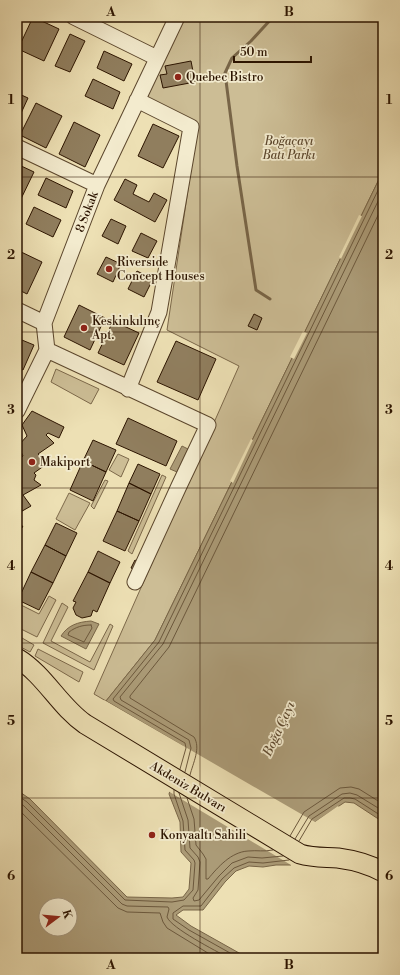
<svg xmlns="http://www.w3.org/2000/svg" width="400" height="975" font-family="'Libre Bodoni',serif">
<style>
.green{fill:#ccbd95;stroke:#7c684a}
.water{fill:#ab9b77;stroke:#786547;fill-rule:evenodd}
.pier{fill:#ede0b4}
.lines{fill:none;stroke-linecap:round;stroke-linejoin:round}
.shore{stroke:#6c583c;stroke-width:1}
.stream{stroke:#786547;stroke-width:3}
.building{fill:#907e5e;stroke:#2c1400}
.minor-casing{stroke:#5c472d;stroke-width:17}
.major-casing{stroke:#2c1400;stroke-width:21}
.minor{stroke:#f3ebce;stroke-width:15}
.major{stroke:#ede0b4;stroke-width:19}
.grid{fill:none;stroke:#2c1400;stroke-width:1;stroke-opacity:0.55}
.poi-dot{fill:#8f2418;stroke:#f3ebce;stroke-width:1.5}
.labels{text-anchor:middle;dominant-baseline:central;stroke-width:3.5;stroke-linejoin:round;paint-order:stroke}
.poi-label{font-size:12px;fill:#2c1400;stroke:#f3ebce;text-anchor:start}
.park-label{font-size:12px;font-style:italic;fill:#5c472d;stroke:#f3ebce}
.street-label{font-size:12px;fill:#2c1400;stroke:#f3ebce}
.water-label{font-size:13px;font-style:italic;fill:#5f4a30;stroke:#f3ebce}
.neatline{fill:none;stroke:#2c1400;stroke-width:1.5}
.grid-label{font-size:13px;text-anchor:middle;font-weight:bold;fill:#2c1400}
</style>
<rect width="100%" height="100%" fill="#ede0b4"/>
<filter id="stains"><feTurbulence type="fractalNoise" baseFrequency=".005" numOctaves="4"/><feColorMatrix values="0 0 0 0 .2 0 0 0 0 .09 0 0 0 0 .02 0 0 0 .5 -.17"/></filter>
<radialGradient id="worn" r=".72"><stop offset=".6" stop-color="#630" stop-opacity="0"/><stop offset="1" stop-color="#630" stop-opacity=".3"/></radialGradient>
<!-- green -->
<path class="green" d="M181,17H383V171L155,640L106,701L94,694L239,366L167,330L198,123L145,98Z
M56,369L99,389L91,404L51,382Z
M118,454L129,459L121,477L109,470Z
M162,475L166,477L132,554L128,551Z
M105,480L108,481L94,509L91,506Z
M69,493L90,503L75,530L56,519Z
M49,596L56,600L37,637L17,627V603L39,614Z
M62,603L68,607L51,641L90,662L110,624L113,626L94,670L43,643Z
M17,635L34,645L30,652L17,645Z
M38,649L83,672L79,682L35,656Z"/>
<!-- water -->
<path class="water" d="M383,171V822L354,803L345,802L315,822L291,865H276L263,867L249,866L236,871L225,882L203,910H183L176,915L191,926L248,958H17V790L30,799L127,897L172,898L183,897L189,889L191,863L181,852L180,822L169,794L183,746L106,701L155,640ZM46,905H70V929H46Z
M182,446L188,449L177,472L170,469Z
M91,621L99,624L86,649L61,636C68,625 78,622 91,621Z"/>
<!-- pier -->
<path class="pier" d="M359,215L362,216L341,259L339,257Z
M303,331L307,333L294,359L290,357Z
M251,439L253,440L233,483L230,481Z
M104,700L315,822L338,806L340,808L316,824L291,867V865L168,791L180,747L105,703Z"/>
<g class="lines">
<!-- shore -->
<path class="shore" d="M91,625L92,628L84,642L68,635L69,632C76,627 82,625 91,625Z
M180,769L186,748L185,743L114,701L113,699L159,642L383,180
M185,772L191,748L189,740L121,700L120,697L163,644L383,191
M190,775C193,763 201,748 194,737L130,698V696L169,647L383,205
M179,793L188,820L190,848L198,857L200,862L198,890L193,898L194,901L199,900L219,876L232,863L248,857L262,858L283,856
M17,795L27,802L125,900L172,902L184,900L193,890L195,863L194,860L185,850L183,821L174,794V790
M187,798L194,819L196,845L203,854L206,859V879H208C218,867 231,852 248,851C258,850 263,852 273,850
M17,801L24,806L122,904L127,906L168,907L169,909L167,917C171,928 216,951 229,958
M17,808L118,908L127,912L160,913L163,922L167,928L216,958
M290,836L304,812L340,788L351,787L359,789L383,804
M295,839L309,816L342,794L350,793L357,795L383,811
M299,841L312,819L344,798H350L355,799L383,817
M239,958L189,930L173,919V913L183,906H201L222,879L234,868L249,862L263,863L289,860"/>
<!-- stream -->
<path class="stream" d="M270,299L256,290L237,166L225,73L232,58L251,41L273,17"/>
</g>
<!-- building -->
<path class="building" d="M17,17H21L17,26Z
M33,17L59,29L44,61L18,49Z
M70,34L85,41L70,72L55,66Z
M104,51L132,64L124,81L97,68Z
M191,61L195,82L163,88L160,75L167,74L165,66Z
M93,79L120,92L113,109L85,96Z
M17,93L28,98L17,122Z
M36,103L62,116L46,148L20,135Z
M74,122L100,135L85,167L59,154Z
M153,124L179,136L163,168L138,156Z
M17,164L34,172L18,205L17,204Z
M46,178L73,191L66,208L38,195Z
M125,179L137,185L133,194L149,202L154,193L167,200L155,222L114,200Z
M34,207L61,220L53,237L26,224Z
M111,219L126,226L118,244L102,236Z
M141,233L157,241L148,258L132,251Z
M17,250L42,262L27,294L17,289Z
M106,257L121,264L113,282L97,274Z
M137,271L153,279L144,297L128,289Z
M79,305L105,318L90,350L64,337Z
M254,314L262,318L257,330L248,326Z
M113,321L139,333L124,365L98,353Z
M17,338L34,345L23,370L17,367Z
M176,341L216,359L198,400L157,382Z
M32,411L64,427L59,438L48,433L46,435L54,443L38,454L48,463L34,473L36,475L34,480L41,485L23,495L31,506L17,514V461L23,456L18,446L27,436L22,425Z
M128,418L177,441L166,466L116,444Z
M93,440L116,450L106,472L83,461Z
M83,461L106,472L93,501L70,490Z
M138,464L160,474L151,494L129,483Z
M129,483L151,494L139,521L117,511Z
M117,511L139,521L125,551L103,541Z
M17,519L23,527L17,529Z
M56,523L77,533L66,556L45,545Z
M45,545L66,556L53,583L31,572Z
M98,551L120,562L110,583L88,572Z
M135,560L140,563L137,571L131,568Z
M31,572L53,583L39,610L18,600Z
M88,572L110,583L97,612L93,610L91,616L82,618L76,615L73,608L76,602L73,601Z"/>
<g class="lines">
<defs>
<path id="minor" d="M74,17L157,58
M17,147L97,185
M17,310L44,323
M47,350L208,425L179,486L135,582
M128,389L159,312L191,127L137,100
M17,411L47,350L44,323L97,185L177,17"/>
<path id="major" d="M17,658C45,675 59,706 85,724L300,854C313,858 325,857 338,858C353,860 369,864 383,872"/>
</defs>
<!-- minor casing -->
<use href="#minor" class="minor-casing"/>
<!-- major casing -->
<use href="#major" class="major-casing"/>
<!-- minor -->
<use href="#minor" class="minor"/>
<!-- major -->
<use href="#major" class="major"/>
</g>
<!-- grid -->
<path class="grid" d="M200,17V958M17,177H383M17,332H383M17,488H383M17,643H383M17,798H383"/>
<!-- markers -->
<g class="poi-dot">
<circle cx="178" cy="77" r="4"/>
<circle cx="109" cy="269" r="4"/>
<circle cx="84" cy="328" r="4"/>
<circle cx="32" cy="462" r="4"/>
<circle cx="152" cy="835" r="4"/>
</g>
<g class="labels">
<!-- poi labels -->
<g class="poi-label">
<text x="186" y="77">Quebec Bistro</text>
<text x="117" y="262">Riverside<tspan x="117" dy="14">Concept Houses</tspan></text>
<text x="92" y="321">Keskinkılınç<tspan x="92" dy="14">Apt.</tspan></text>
<text x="40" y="462">Makiport</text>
<text x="160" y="835">Konyaaltı Sahili</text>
</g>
<!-- park labels -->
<g class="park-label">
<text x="289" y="141">Boğaçayı<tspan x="289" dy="14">Batı Parkı</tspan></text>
</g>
<!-- street labels -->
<g class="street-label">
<text transform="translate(87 212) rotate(-69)">8 Sokak</text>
<text transform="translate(188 787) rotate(31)">Akdeniz Bulvarı</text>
</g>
<!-- water labels -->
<g class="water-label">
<text transform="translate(279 729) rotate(-65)">Boğa Çayı</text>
</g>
</g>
<!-- margin -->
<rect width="400" height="975" fill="none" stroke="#ede0b4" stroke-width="44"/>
<!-- north arrow -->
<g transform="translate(58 917) rotate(74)"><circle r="19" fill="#f3ebce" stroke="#a3957c"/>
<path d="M0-3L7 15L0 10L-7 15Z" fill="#8f2418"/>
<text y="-6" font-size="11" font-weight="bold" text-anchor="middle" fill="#2c1400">K</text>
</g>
<!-- scale -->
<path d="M234 56v6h77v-6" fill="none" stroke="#2c1400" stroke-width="2"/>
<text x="240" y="56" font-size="12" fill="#2c1400" stroke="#f3ebce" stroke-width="3" paint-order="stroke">50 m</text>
<rect x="22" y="22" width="356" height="931" class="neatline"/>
<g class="grid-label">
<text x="111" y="16">A</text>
<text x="289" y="16">B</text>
<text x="11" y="104">1</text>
<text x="389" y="104">1</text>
<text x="11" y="259">2</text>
<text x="389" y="259">2</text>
<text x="11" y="414">3</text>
<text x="389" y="414">3</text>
<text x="11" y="570">4</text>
<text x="389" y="570">4</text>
<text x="11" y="725">5</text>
<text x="389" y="725">5</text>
<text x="11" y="880">6</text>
<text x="389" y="880">6</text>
<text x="111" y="969">A</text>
<text x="289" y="969">B</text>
</g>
<rect width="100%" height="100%" filter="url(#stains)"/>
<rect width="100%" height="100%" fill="url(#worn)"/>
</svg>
